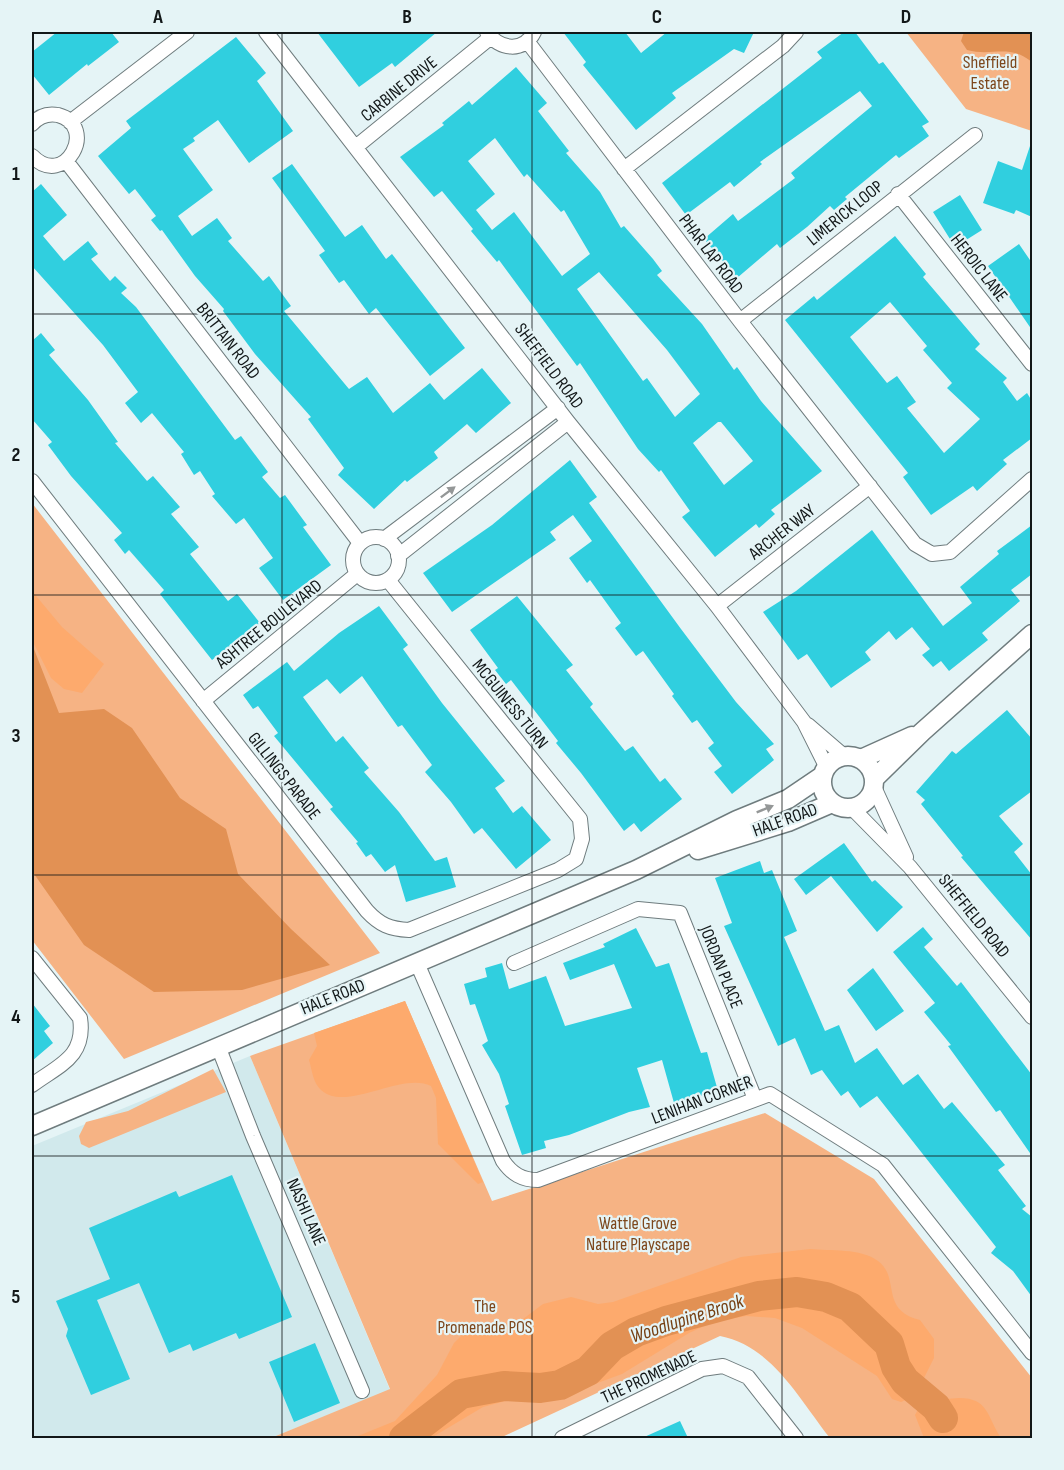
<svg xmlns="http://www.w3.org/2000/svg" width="1064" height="1470" font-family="'Sofia Sans Condensed',sans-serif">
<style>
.built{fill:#d1e9ec}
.green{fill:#f6b384}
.forest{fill:#fdaa6d}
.water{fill:#e29154}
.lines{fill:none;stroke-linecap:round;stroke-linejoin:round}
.river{stroke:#e29154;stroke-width:30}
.building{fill:#30cfdf;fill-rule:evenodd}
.minor-casing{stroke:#6f7c7e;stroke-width:16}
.secondary-casing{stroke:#6f7c7e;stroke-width:21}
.minor{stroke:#fff;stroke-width:14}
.secondary{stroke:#fff;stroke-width:18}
.oneway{fill:#949797}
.grid{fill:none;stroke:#121718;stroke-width:1.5;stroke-opacity:0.55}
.labels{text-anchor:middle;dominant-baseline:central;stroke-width:4.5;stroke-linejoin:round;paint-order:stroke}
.park-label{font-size:18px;fill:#7d471c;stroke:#e5f4f6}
.street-label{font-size:18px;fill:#121718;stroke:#e5f4f6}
.water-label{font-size:20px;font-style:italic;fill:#764114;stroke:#e5f4f6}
.neatline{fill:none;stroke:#121718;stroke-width:2}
.grid-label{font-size:20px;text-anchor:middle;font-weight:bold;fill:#121718}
</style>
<rect width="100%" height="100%" fill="#e5f4f6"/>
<!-- built -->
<path class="built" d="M250,1056L390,1390L271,1438H32V1146Z"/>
<!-- green -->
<path class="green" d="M906,32H1032V131L966,109Z
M32,503L380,953L124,1059L32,940Z
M405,1001L492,1201L765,1113L874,1179L1032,1378V1438H830C799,1399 772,1346 720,1336L500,1438H271L390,1389L250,1056Z
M213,1069L226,1092L89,1148L81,1144L79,1136L86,1122L128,1111Z"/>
<!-- forest -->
<path class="forest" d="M32,591L62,627L104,664L82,693L64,689L51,678L32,640Z
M405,1001L483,1182L478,1184L438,1144L436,1098L431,1086C402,1071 346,1113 321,1090C313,1083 312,1070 309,1060L317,1046L314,1033Z
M810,1249C830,1251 861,1248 878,1261C901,1278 879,1310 920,1320L934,1339V1358L915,1396L901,1402L892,1399L877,1376L802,1328L775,1318L746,1316L713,1322L689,1333L622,1374L581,1389L549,1396L517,1398L483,1407L431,1438H353L395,1421L437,1375L454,1343L464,1333L487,1326L519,1322L543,1304L571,1297L598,1304L613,1302L741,1257Z
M959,1398C989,1398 987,1417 1001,1438H924L915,1415C924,1396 941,1400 959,1398Z"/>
<!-- water -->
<path class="water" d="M964,32H1032V62C1008,43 993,57 967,50L961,41Z
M32,644L59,713L104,709L132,728L180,798L226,829L238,874L291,929L330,965L242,990L154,992L84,945L32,871Z"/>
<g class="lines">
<!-- river -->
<path class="river" d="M404,1438L461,1394L504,1386L540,1388L560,1385L588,1371L612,1346L636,1332L666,1321L759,1296L797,1292L826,1297L850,1307L889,1344L896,1367L905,1381L936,1407L943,1418"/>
</g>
<!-- building -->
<path class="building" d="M57,32H111L119,42L88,66L87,64L49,95L32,74V52Z
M317,32H437L395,67L392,63L359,87Z
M563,32H625L641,53L667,32H754L744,53L734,49L672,93L676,98L636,130L583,65L586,62Z
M844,32H855L879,64L883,62L929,122L922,126L929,136L899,158L896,155L845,197L847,199L834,210L830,206L807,227L780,248L777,244L737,278L704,239L733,214L738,221L795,178L791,173L872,106L860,91L760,162L762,164L734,187L730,182L686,215L662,183L822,58L817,52Z
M236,37L266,73L257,81L293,131L249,163L218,120L193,138L195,141L183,149L213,190L178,216L192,236L217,218L232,238L228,241L263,281L269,276L291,306L284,311L349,389L367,377L393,413L430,383L444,400L482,368L511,403L476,433L467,424L434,452L438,458L407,482L405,480L374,509L338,475L344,468L308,419L311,417L255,354L223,311L224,309L195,276L162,230L160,231L151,220L156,216L135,189L129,194L98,156L131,128L126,121Z
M516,67L547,103L538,111L569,151L566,153L600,192L621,228L624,226L653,259L662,271L657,275L702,324L734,370L737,367L761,401L822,471L771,510L775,514L759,528L756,524L715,557L682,517L690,511L661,470L659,472L638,449L580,363L577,366L499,260L497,262L471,231L473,229L442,191L434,197L400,157L444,125L442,123L469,101L472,105ZM495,138L524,177L527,174L561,212L564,210L590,254L562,276L514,212L492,230L476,210L495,194L468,161ZM599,272L667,350L700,394L675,417L647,378L643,381L577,289ZM718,422H721L753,461L724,485L693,443Z
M1030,146L1032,147V217L1016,210L1014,214L983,203L998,161L1022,170Z
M292,164L345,237L362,225L386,259L392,254L465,348L430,376L376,308L369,314L344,280L339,283L319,255L325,251L272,178Z
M41,184L67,215L43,236L64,261L88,241L98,254L91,259L110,281L115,276L127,288L121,293L136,307L235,440L241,436L268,472L262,477L280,498L285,495L307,525L303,527L331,565L283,600L259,568L273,558L244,518L236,524L212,496L215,494L200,471L194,475L181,454L184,452L152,413L141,423L125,403L138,392L103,345L32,266V192Z
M960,195L982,230L955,247L933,212Z
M895,236L926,274L923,277L980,344L975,349L1007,378L1003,382L1017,401L1027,393L1032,401V438L1003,460L1007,464L977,491L973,486L931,515L903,477L908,473L785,320L814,296L817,300ZM890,302L927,346L923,350L952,383L947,388L980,419L944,453L907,408L916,402L897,376L887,383L850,337Z
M1019,244L1032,263V330L988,266Z
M41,333L55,350L49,355L88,400L118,442L115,443L147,481L153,476L180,507L171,514L199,547L190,554L228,601L237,594L260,623L212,660L160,594L164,590L129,550L125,554L114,540L122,533L71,476L48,445L52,442L32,419V341Z
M570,460L597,497L589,503L681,629L736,702L774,744L766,749L774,760L732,794L714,772L722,766L708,748L714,743L697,720L692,723L672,696L674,694L643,651L636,656L615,628L621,623L590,580L587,583L569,558L592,541L573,515L550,532L556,540L452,612L423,573L492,525Z
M1032,525V574L1011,590L1020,601L982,633L988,640L949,671L941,661L933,667L922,655L930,649L912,627L896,640L889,631L865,652L871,660L831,688L807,654L798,660L763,612L796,591L872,530L943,626L972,603L960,587L999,554L997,551Z
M517,596L573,665L566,670L593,704L590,707L625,751L633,746L660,782L665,778L682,799L641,832L634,823L624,831L581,773L556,743L558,741L511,680L506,684L495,670L498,668L470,630Z
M379,606L408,645L403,649L442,703L505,781L495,788L513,813L522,806L551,840L516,869L482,828L474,834L451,802L425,772L432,765L402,725L398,727L362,676L340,694L327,679L303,697L336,742L343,736L369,768L364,772L399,812L435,861L447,857L456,887L406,902L395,865L385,872L371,854L366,857L356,843L358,842L330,809L333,807L274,736L278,733L258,706L253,709L243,695L287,662L294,671L339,633Z
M1007,710L1032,739V791L999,816L1023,844L1014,852L1032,875V940L961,857L963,856L921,804L925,800L916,792L952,751L956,754Z
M844,843L872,882L875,880L903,907L877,932L831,876L806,895L794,879Z
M760,861L764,873L772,870L797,931L784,937L825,1031L839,1025L855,1063L877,1048L903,1085L918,1074L944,1109L952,1102L1005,1165L998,1170L1026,1206L1022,1209L1032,1217V1297L1013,1271L991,1253L996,1247L877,1096L860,1108L848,1091L841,1096L822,1070L811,1075L795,1038L778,1046L724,926L732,923L715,878Z
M923,927L933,939L924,947L957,986L961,982L1032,1075V1156L1000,1110L996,1112L948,1046L951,1045L924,1012L935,1003L893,952Z
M636,928L656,967L669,963L701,1053L707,1052L718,1091L674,1103L662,1060L637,1068L650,1107L629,1112L569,1135L544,1141L546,1148L522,1155L505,1106L509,1104L499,1074L482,1045L488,1041L475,1004L470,1005L464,984L487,977L485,968L502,963L509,989L546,976L565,1026L632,1008L614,964L570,980L563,963L605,947L603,944Z
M873,968L904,1011L876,1031L847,990Z
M32,1003L50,1026L44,1031L53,1043L32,1061Z
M232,1175L292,1317L239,1339L236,1333L193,1351L190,1344L169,1353L139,1283L97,1300L130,1379L91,1395L66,1336L68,1329L56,1301L110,1279L89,1228L176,1191L179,1197Z
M315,1343L340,1403L294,1422L269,1362Z
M680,1421L688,1438H642Z"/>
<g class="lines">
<defs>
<path id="minor" d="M266,32L568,422L717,606L804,722L826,766
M487,32C499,50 524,53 534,32
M527,41L740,321L915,544L932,554L950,552L1032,479
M70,122L187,32
M32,124C39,116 47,113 58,115C99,126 65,190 32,156
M357,146L491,37
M66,161L360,543
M624,169L783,46L796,32
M898,194L1032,364
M740,321L975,135
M32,481L367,911C380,925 390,929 409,930L558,870L576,859L582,839L580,819L388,580
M353 560a23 23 0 1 1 46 0a23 23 0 1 1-46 0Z
M384,539L558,408
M398,556L568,422
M717,606L870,486
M203,701L357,574
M808,725L844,756
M874,787L906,857
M852,808L910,867L1032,1017
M32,958L80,1018C86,1057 59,1065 32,1085
M417,963L503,1161C512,1174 522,1180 538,1180L770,1094L883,1165L1032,1353
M514,963L638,909L680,913L755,1099
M218,1046L253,1136L362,1391
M562,1438L702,1369L723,1366L748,1377L796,1438"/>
<path id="secondary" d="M822 782a26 26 0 1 1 52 0a26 26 0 1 1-52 0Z
M861,759L912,736
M874,779L922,732L1032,634
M698,850L788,822L832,803
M32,1126L636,870L737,820L788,799L822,776"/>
</defs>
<!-- minor casing -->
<use href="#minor" class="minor-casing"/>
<!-- secondary casing -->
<use href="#secondary" class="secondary-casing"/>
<!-- minor -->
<use href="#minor" class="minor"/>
<!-- secondary -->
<use href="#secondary" class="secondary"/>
</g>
<!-- one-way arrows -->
<defs><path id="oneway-solid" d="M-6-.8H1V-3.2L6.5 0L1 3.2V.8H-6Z" transform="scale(1.5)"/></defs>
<g class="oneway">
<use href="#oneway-solid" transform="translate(448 492) rotate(-37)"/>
<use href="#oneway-solid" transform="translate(765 809) rotate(-22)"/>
</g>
<!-- grid -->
<path class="grid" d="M282,32V1438M532,32V1438M782,32V1438M32,314H1032M32,595H1032M32,875H1032M32,1156H1032"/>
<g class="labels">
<!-- park labels -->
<g class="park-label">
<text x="990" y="62">Sheffield<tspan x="990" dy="21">Estate</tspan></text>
<text x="638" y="1223">Wattle Grove<tspan x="638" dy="21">Nature Playscape</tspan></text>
<text x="485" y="1306">The<tspan x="485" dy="21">Promenade POS</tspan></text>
</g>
<!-- street labels -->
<g class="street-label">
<text transform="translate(399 89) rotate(-39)">CARBINE DRIVE</text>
<text transform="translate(845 213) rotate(-39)">LIMERICK LOOP</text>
<text transform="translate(711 254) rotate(53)">PHAR LAP ROAD</text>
<text transform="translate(979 268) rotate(52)">HEROIC LANE</text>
<text transform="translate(228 341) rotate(52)">BRITTAIN ROAD</text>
<text transform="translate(549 366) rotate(53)">SHEFFIELD ROAD</text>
<text transform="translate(782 532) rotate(-38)">ARCHER WAY</text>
<text transform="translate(269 624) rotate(-39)">ASHTREE BOULEVARD</text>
<text transform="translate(510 704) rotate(51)">MCGUINESS TURN</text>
<text transform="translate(284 776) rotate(52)">GILLINGS PARADE</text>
<text transform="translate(785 820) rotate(-20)">HALE ROAD</text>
<text transform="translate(974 916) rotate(51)">SHEFFIELD ROAD</text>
<text transform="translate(721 967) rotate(68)">JORDAN PLACE</text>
<text transform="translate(333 997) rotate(-22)">HALE ROAD</text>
<text transform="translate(702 1100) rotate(-21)">LENIHAN CORNER</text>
<text transform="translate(306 1212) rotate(66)">NASHI LANE</text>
<text transform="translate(649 1377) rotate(-25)">THE PROMENADE</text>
</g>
<!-- water labels -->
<g class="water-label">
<text transform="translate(687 1319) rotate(-18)">Woodlupine Brook</text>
</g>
</g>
<!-- border -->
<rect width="1064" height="1470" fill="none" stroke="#e5f4f6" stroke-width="66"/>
<rect x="33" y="33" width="998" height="1404" class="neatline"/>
<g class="grid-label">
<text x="158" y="23">A</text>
<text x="407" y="23">B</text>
<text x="657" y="23">C</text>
<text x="906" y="23">D</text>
<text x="16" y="180">1</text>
<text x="16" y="461">2</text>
<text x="16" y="742">3</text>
<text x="16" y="1023">4</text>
<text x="16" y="1303">5</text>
</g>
</svg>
